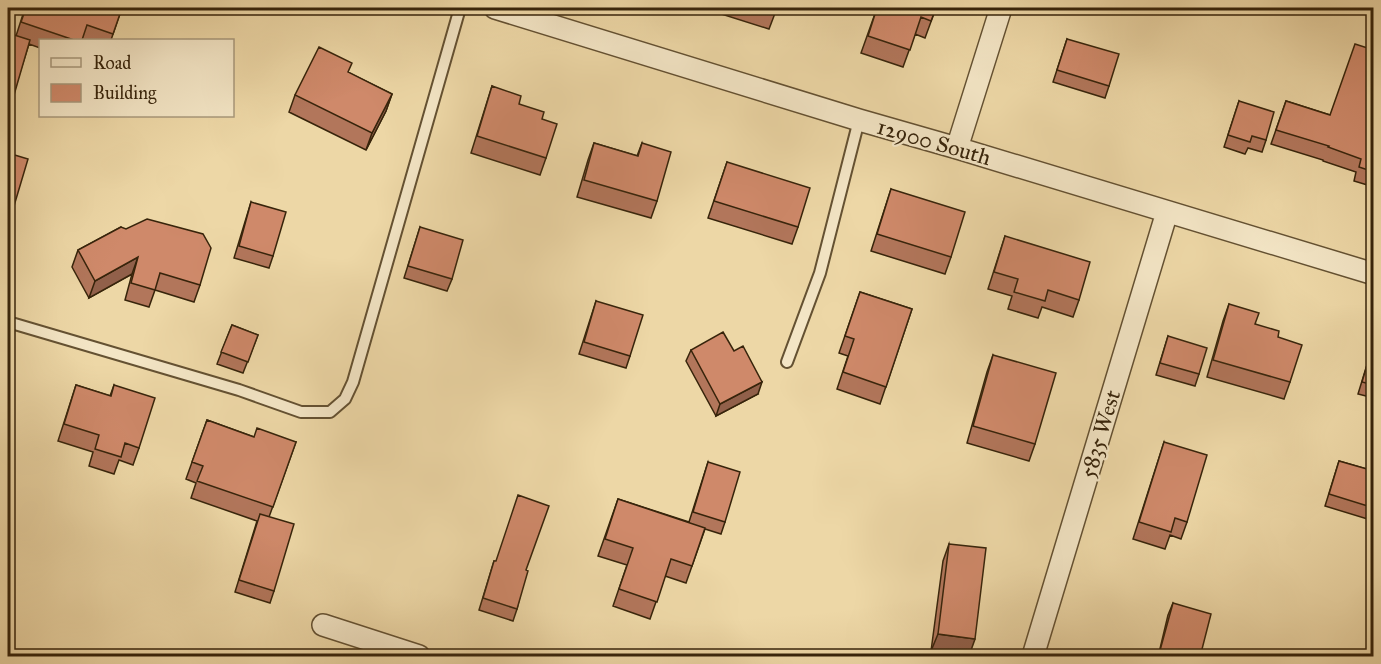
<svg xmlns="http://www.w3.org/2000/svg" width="1381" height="664" font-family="'IM FELL Great Primer',serif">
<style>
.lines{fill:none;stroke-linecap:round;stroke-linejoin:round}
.service-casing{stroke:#645132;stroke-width:14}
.minor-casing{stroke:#645132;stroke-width:24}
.service{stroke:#f3e5c5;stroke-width:10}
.minor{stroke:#f3e5c5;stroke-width:21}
.wall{fill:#b2765b;stroke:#37240b;stroke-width:1.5}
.shaded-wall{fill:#91604a;stroke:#37240b;stroke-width:1.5}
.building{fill:#cf896a;stroke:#37240b;stroke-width:1.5}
.labels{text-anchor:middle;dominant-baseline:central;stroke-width:4.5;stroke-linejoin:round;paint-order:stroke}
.street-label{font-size:22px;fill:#37240b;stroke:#f3e5c5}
</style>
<rect width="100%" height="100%" fill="#edd7a6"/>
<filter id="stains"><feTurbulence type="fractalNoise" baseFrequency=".00333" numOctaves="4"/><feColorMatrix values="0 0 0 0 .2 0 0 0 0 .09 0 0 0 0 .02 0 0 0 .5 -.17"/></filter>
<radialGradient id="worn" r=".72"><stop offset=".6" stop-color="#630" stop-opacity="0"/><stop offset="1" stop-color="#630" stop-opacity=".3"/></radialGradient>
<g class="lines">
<defs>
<path id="service" d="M8,322L239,390L301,412H330L345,399L353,382L460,8
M787,362L820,273L859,120"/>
<path id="minor" d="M495,8L859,120L957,148L1374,274
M957,148L1001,8
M323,625L419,656
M1033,656L1167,212"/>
</defs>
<!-- service casing -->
<use href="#service" class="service-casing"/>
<!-- minor casing -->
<use href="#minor" class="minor-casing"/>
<!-- service -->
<use href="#service" class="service"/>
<!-- minor -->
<use href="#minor" class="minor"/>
</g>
<!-- wall -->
<path class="wall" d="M25,8H122L111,40H40V48L29,44L9,107L8,106V33L16,36Z
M716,8H777L769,29L715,12Z
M789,8H802L800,11Z
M877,8H936L925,38L915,34L903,67L861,53Z
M1067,39L1109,86L1105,98L1053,82Z
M1374,50V187L1354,181L1356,172L1323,161V160L1271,144L1286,101L1330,115Z
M349,73L392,94L386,111L366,150L289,112L295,95Z
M492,86L542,119L546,158L540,175L471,153Z
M1239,101L1266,140L1262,152L1248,148L1245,154L1224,147Z
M594,143L637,156L642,143L657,201L651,218L577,197L588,160Z
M727,162L798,227L792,244L708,218Z
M891,189L951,257L945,274L871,251Z
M251,202L273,256L269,268L234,258Z
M121,227L200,285L194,302L155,290L149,307L125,300L132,274L89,298L72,267L78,250Z
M420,227L452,279L447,291L404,278Z
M1005,236L1079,300L1073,317L1042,307L1038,318L1008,309L1012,296L988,289Z
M860,292L912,309L880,404L837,389L848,356L839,353Z
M596,301L630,356L626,368L579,354Z
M1229,304L1255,324L1278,337L1290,382L1284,399L1207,377L1223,321Z
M232,325L258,335L243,373L217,364Z
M1168,336L1199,374L1195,386L1156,375Z
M1373,345H1374V398L1358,394Z
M691,350L758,394L716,416L686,361Z
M993,355L1035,444L1029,461L967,443L987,372Z
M76,385L110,396L114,385L139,448L133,465L119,460L114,474L89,466L93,452L58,441Z
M207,420L254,437L296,442L269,517L274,591L270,603L235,592L257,521L191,498L196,483L186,479Z
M1164,442L1187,522L1181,539L1170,535L1165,549L1133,539Z
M1339,461L1374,471V521L1325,506Z
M708,462L725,522L721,534L705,529L686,583L665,576L650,619L613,606L627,565L598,556L618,499L689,522Z
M949,544L969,656L931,651L943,561Z
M494,561L526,570L517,609L513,621L479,610Z
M1173,603L1200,657H1158L1168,615Z"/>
<!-- shaded-wall -->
<path class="shaded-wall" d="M392,94L386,111L366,150L372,133Z
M138,257L132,274L89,298L95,281Z
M762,382L758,394L716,416L720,404Z
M938,634L975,639L969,656L931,651Z"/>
<!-- building -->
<path class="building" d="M26,8H122L113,34L87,25L82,40H74L21,22Z
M760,8H777L775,12Z
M877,8H936L931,21L921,17L910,50L868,36Z
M8,33L30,40L14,95L8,93Z
M1067,39L1119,54L1109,86L1057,70Z
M1355,44L1374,50V172L1359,167L1361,159L1328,147L1329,146L1276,130L1286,101L1330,115Z
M319,47L352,63L348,72L392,94L372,133L295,95Z
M492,86L521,96L519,104L544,112L542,119L557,124L546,158L477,136Z
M1239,101L1274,112L1266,140L1252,136L1250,142L1228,135Z
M594,143L638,156L642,143L671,152L657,201L584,180Z
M8,153L28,159L8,226Z
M727,162L810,188L798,227L714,201Z
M891,189L965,212L951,257L877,234Z
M251,202L286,212L273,256L239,246Z
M147,219L203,234L211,248L200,285L160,273L155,290L131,283L138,257L95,281L78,250L121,227L126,229Z
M420,227L463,240L452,279L408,266Z
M1005,236L1090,262L1079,300L1048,290L1045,301L1014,292L1018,279L994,272Z
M860,292L912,309L886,387L843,372L854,339L845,336Z
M596,301L643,315L630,356L584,342Z
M1229,304L1259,313L1255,324L1279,331L1278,337L1302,345L1290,382L1213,360Z
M232,325L258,335L248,362L221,352Z
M723,332L734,351L743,346L762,382L720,404L691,350Z
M1168,336L1207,348L1199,374L1160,363Z
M1373,345H1374V385L1362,382Z
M993,355L1056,373L1035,444L973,426Z
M76,385L111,396L114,385L155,398L139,448L125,443L121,457L95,449L99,435L64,424Z
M207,420L254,437L257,428L296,442L273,507L197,481L203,466L192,462Z
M1164,442L1207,455L1187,522L1175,518L1171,532L1139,522Z
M1339,461L1374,471V508L1329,494Z
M708,462L740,472L725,522L693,512Z
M518,495L549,506L526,570L528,571L517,609L483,598L494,561H496Z
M618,499L705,528L692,566L671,559L657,602L619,589L633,548L605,539Z
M260,514L294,524L274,591L239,580Z
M949,544L986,548L975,639L938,634Z
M1173,603L1211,614L1200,657H1169L1159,654Z"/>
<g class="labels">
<!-- street labels -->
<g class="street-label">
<text transform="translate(934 142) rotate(16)">12900 South</text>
<text transform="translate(1100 434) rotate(-73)">5835 West</text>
</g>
</g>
<!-- margin -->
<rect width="1381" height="664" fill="none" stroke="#edd7a6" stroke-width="30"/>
<rect x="9" y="9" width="1363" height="646" fill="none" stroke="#37240b" stroke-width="3"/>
<rect x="15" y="15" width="1351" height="634" fill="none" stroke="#37240b" stroke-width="1.5"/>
<!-- legend -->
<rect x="39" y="39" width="195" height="78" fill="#f3e5c5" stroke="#a8987b" stroke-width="1.5"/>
<rect x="51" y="58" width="30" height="9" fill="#f3e5c5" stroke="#a8987b" stroke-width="1.5"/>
<text x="93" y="69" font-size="18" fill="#37240b">Road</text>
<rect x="51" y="84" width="30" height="18" fill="#cf896a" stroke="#a8987b" stroke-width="1.5"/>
<text x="93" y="99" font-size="18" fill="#37240b">Building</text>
<rect width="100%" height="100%" filter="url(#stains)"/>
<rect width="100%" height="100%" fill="url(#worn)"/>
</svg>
